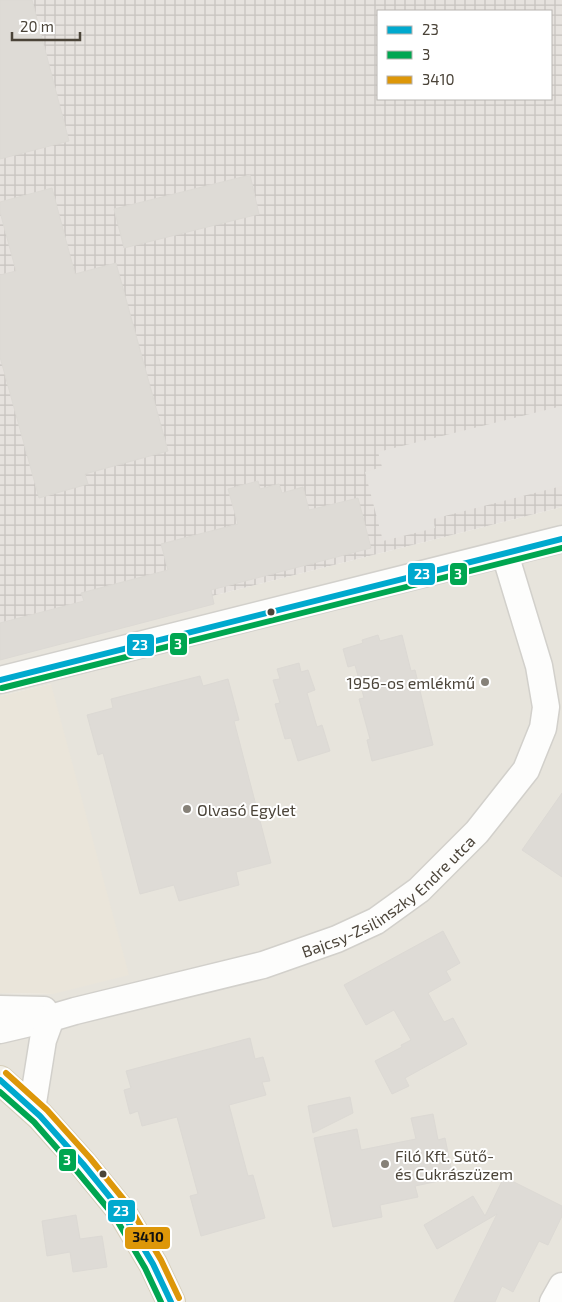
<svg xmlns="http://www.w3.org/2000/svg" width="562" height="1302" font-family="'Exo 2',sans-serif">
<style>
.residential{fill:#e7e4dc}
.industrial{fill:url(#industrial-grid);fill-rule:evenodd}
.education{fill:#eae5da}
.parking{fill:#e6e3df}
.building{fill:#dedbd6;stroke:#dcd9d4}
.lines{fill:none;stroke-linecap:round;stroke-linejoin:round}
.minor-casing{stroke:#d2d0cb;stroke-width:29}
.major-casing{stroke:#d6cebb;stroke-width:30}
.minor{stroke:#fdfdfc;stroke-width:26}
.major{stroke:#f2efe6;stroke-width:28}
.bus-1-casing{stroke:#fff;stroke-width:10}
.bus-2-casing{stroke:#fff;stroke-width:10}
.bus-3-casing{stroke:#fff;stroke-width:10}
.bus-1{stroke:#00a9ce;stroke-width:6}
.bus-2{stroke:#00a651;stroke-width:6}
.bus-3{stroke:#dd9709;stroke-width:6}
.bus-dot{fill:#4b4439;stroke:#fff;stroke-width:2}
.poi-dot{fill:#868178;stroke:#fff;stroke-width:2}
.labels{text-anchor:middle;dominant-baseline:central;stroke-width:4;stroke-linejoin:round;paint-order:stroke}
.poi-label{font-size:16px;fill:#4b4439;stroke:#fff;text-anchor:start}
.street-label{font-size:16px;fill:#4b4439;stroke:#fff}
.line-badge{stroke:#fff;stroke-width:2}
.badge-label{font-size:14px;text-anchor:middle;font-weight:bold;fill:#fff}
.pale-badge-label{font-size:14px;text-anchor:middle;font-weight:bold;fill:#111}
</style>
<defs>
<pattern id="industrial-grid" width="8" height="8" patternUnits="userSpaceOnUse" patternTransform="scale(1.25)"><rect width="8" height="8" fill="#e6e2de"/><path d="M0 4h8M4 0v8" fill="none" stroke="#c7c3bf"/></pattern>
</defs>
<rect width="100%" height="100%" fill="#f4f2ee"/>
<!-- residential -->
<path class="residential" d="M562,507V1302H0V993L53,994L51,684L0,696V650Z"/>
<!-- industrial -->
<path class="industrial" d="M0,0H562V507L0,650ZM378,11H551V99H378Z"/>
<!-- education -->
<path class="education" d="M51,684L129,975L53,994L0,993V696Z"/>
<!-- parking -->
<path class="parking" d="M562,406V486L433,519L435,528L383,541L365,472L382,467L378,452Z"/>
<!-- building -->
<path class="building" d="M0,0H32L69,141L0,159Z
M250,175L259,214L124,248L114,209Z
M52,188L75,274L116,263L168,451L85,474L88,484L39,498L0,357V275L16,271L0,212V202Z
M258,481L260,489L279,484L282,493L303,487L309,510L358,498L371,548L211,590L214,604L0,660V623L84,601L81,593L168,570L161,544L238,524L228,489Z
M378,635L380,641L402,635L411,671L415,670L433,745L372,761L367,740L370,739L359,699L364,698L355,665L348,667L343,649L363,643L362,640Z
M299,663L301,672L308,670L315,690L307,693L317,727L322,725L330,751L298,761L291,738L285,739L275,704L280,703L273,680L280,679L277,669Z
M200,676L203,686L228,679L239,720L234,721L271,863L236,872L239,885L179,901L174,885L140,894L103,753L98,755L87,715L113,708L111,699Z
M562,793V877L522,850Z
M443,931L460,963L446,971L451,980L428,993L444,1022L453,1018L467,1044L405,1078L409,1086L392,1094L375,1061L402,1047L401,1045L411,1040L394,1010L366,1025L344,985Z
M250,1038L255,1059L263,1057L270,1081L262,1082L266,1095L229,1105L248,1176L253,1175L265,1218L201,1236L190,1196L198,1194L177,1117L142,1126L138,1111L130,1114L124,1090L131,1088L126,1071Z
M350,1097L353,1113L313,1133L308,1106Z
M433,1114L438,1140L445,1138L453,1178L415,1186L418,1197L380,1205L382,1217L333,1227L314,1138L357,1129L361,1150L416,1139L411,1118Z
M504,1177L562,1206V1216L548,1245L539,1241L513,1292L502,1286L495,1302H454L497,1214L437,1249L424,1225L473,1196L485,1216Z
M76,1215L80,1239L102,1236L107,1267L73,1272L70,1252L47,1256L42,1221Z"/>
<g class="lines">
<defs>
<g id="minor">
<path d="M0,680L562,539"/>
<path d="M0,1009L44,1010"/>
<path id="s1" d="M0,1030L51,1018L75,1011L263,965L337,939L376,921L419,890L477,832L526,770L543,728L546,707L539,666L505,554"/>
<path d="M32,1109L43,1040L51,1018"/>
<path d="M553,1302L562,1286"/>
</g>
<path id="major" d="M0,1080L40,1116L83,1164L122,1212L153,1264L171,1302"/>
</defs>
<!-- minor casing -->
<use href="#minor" class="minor-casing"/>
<!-- major casing -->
<use href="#major" class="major-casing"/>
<!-- minor -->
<use href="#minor" class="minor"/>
<!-- major -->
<use href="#major" class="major"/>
<defs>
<path id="bus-1" d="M0,680L562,539
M0,1080L40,1116L83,1164L122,1212L153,1264L171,1302"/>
<path id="bus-2" d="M2,688L562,548
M0,1092L34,1122L76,1170L115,1217L145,1268L161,1302"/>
<path id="bus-3" d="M6,1073L47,1110L90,1158L129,1206L161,1260L179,1298"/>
</defs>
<!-- bus-1 casing -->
<use href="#bus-1" class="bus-1-casing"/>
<!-- bus-2 casing -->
<use href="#bus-2" class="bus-2-casing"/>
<!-- bus-3 casing -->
<use href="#bus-3" class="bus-3-casing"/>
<!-- bus-1 -->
<use href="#bus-1" class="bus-1"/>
<!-- bus-2 -->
<use href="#bus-2" class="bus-2"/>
<!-- bus-3 -->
<use href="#bus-3" class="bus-3"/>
</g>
<!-- markers -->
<g class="bus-dot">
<circle cx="271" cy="612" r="4.5"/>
<circle cx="103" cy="1174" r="4.5"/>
</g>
<g class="poi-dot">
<circle cx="485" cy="682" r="5"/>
<circle cx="187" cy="809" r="5"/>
<circle cx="385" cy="1164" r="5"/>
</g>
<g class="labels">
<!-- poi labels -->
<g class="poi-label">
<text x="475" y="682" text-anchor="end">1956-os emlékmű</text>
<text x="197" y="809">Olvasó Egylet</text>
<text x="395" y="1155">Filó Kft. Sütő-<tspan x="395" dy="18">és Cukrászüzem</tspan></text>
</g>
<!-- street labels -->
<g class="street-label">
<text stroke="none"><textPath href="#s1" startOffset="416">Bajcsy-Zsilinszky Endre utca</textPath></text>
</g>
</g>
<g class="line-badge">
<rect x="449" y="562" width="19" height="24" rx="5" fill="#00a651"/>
<rect x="407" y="562" width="29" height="24" rx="5" fill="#00a9ce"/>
<rect x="169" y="632" width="19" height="24" rx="5" fill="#00a651"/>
<rect x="126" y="633" width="29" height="24" rx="5" fill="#00a9ce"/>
<rect x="58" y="1148" width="19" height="24" rx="5" fill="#00a651"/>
<rect x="107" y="1199" width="29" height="24" rx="5" fill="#00a9ce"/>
<rect x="124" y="1226" width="47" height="24" rx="5" fill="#dd9709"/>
</g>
<g class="badge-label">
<text x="458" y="579">3</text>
<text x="422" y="579">23</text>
<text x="178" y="649">3</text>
<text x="140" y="650">23</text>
<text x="67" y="1165">3</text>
<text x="121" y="1216">23</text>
</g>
<g class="pale-badge-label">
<text x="148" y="1242">3410</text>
</g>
<!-- legend -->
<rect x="377" y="10" width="175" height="90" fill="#ffffff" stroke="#b7b4b0"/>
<rect x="387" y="26" width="25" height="8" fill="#00a9ce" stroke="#b7b4b0"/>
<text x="422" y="35" font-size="15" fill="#4b4439">23</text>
<rect x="387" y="51" width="25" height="8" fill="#00a651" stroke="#b7b4b0"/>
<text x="422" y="60" font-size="15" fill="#4b4439">3</text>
<rect x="387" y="76" width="25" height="8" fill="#dd9709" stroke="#b7b4b0"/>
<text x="422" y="85" font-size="15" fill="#4b4439">3410</text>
<!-- scale -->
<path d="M12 32v8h68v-8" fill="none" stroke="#4b4439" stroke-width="2.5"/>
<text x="20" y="32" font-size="15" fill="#4b4439" stroke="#ffffff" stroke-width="4" paint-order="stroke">20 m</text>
</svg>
